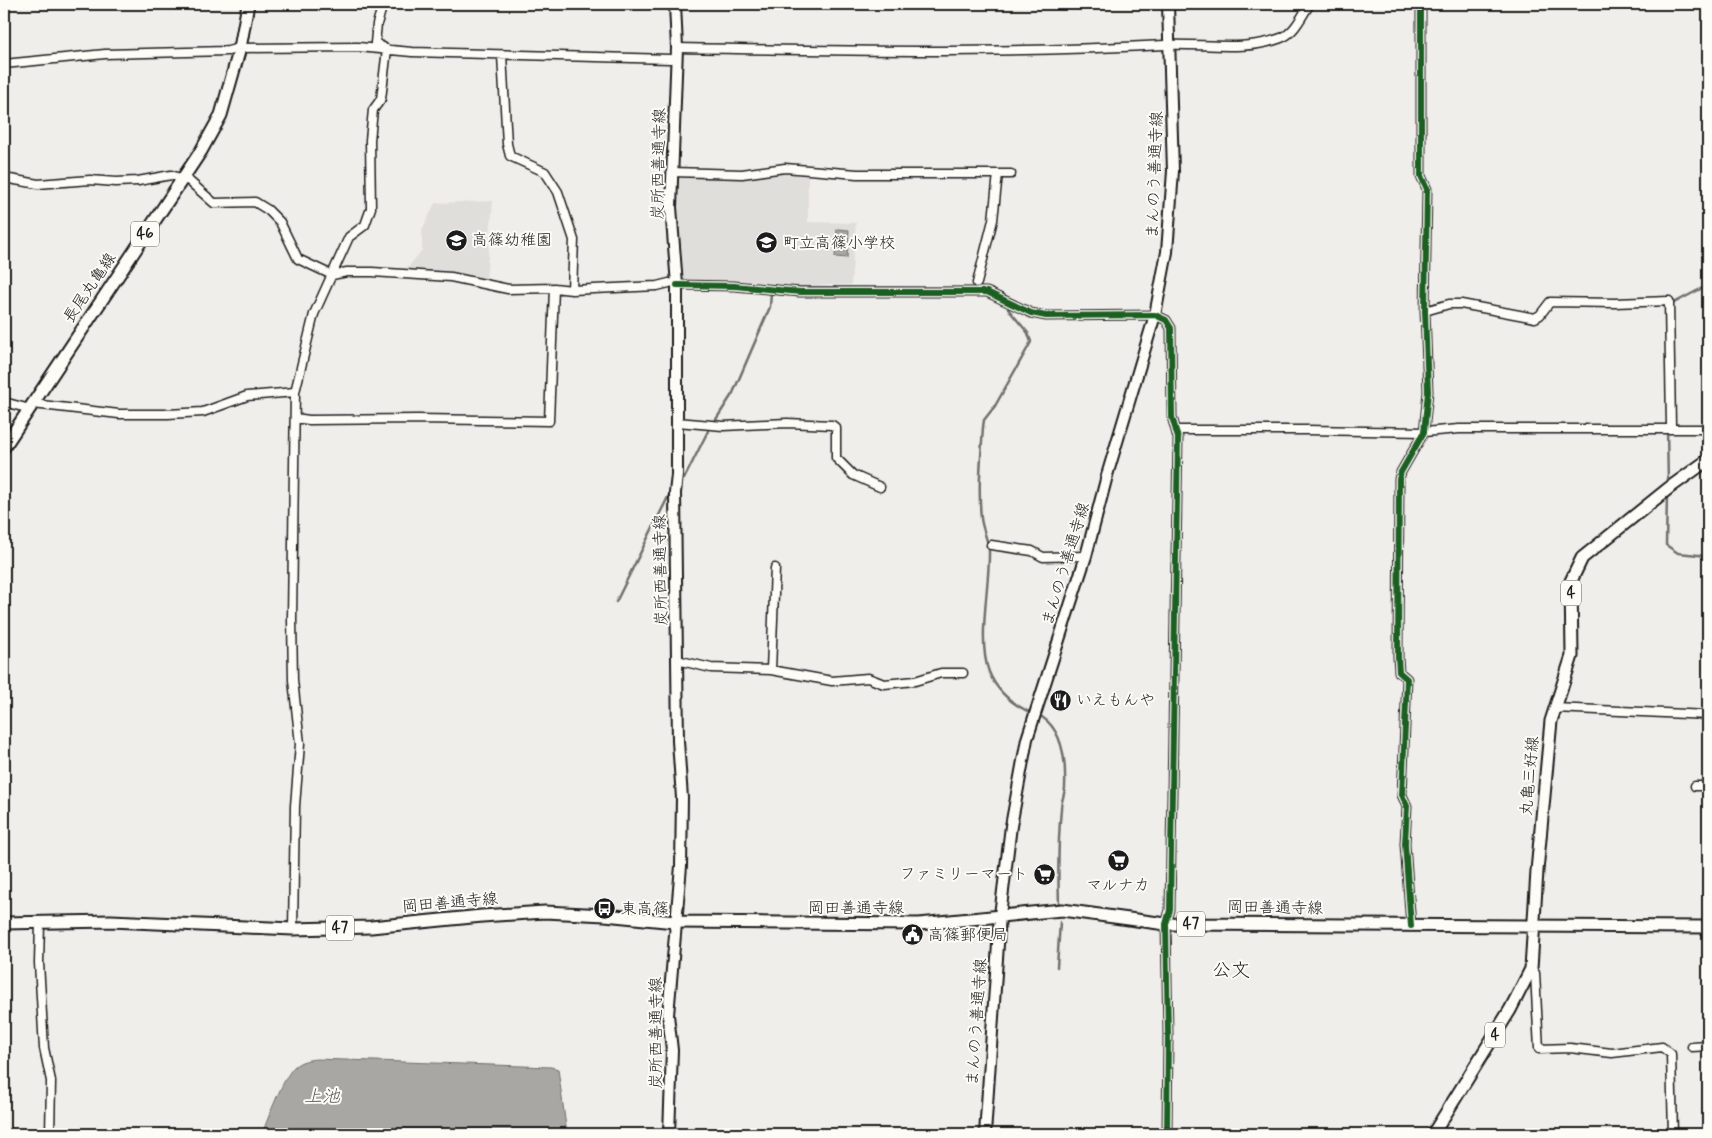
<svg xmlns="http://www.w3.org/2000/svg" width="1712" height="1138" font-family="Mynerve,'Klee One',sans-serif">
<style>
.built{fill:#e0deda}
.water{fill:#a8a7a3;stroke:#706f6d}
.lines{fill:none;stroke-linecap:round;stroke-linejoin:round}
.stream{stroke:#706f6d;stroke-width:2.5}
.minor-casing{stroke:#1c1c1c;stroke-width:11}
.secondary-casing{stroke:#1c1c1c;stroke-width:14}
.primary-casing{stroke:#1c1c1c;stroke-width:15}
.minor{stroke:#fdfcf7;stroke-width:8}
.secondary{stroke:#fdfcf7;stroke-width:10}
.primary{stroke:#fdfcf7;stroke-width:11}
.cycleway-casing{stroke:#fdfcf7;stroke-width:9}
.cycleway{stroke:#1b5e20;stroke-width:6}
.labels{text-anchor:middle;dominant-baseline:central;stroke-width:4;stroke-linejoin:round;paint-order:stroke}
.shield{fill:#fdfcf7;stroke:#605f5e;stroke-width:1}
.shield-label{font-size:15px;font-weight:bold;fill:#1c1c1c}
.street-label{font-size:16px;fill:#1c1c1c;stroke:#fdfcf7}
.poi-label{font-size:16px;fill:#1c1c1c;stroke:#fdfcf7;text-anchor:start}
.water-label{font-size:18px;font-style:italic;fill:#5b5b59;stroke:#fdfcf7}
.quarter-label{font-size:19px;fill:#1c1c1c;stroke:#fdfcf7}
</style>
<rect width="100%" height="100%" fill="#f0eeea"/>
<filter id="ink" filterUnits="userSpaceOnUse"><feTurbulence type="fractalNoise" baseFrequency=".02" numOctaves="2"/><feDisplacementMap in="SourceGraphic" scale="10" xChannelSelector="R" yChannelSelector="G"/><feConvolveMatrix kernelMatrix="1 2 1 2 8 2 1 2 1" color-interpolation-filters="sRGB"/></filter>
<g filter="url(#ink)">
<!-- built -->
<path class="built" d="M786,171L808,175V222L856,223L851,285H774L681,279L677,174Z
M493,201L486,281L440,270H406L422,250V230L435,203Z"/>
<!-- water -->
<path class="water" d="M837,229L849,230L847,258L835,257Z
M316,1059L551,1067L558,1069L567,1134H262C268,1118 283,1078 294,1067C301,1061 308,1060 316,1059Z"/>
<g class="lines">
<!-- stream -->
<path class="stream" d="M784,287L986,288L1007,297
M761,292L788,295
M1672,304L1708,285
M1008,309L1028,333L1031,342L995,406L984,420L983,427C981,458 978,487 981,518C982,529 988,539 989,551C990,584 977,642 989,672C997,692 1012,704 1031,713
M715,421L733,393L770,307L771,293
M1667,429L1668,484
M684,479L708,431
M1667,494L1666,545L1678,553L1708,556
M616,602L670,493
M1042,717C1063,731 1066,763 1065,787C1065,794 1061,801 1061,809C1058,840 1058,874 1059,905
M1057,967L1060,922"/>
<defs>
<path id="minor" d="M383,47L375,43L377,24L383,4
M677,48C840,51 1002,54 1165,45C1202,43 1245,52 1281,38C1295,33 1302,15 1310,4
M502,55L507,144L510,156L545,172L558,192L574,240L572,290
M4,64L105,54L228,51L240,48L358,47L412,52L670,59
M672,172L742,174L785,168L857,174H1011
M4,178L38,184L90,180L116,182L138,181L171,175L189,181L214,203L255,202L268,210L280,222L298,259L332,275L347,272H372L451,277L508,289L554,288L572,290L657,286L669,283
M977,283L993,220L998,174
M677,285L734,286L800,292H987L1031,313L1046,316L1155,315L1166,320L1171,328L1172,417L1178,438L1170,910L1166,924L1168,1034L1167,1134
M1425,311L1449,304H1461L1535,318L1540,315L1550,302L1615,303L1669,301L1671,427
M4,402L30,409
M33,404L119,414H168L203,412L247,396L295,392
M295,418L309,420L418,419L549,421L554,288
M677,422L723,426L787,423L832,425L836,428V458L853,475L880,487
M1177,430H1307L1424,432L1459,429H1708
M991,545L1032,551L1043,557L1086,556
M677,660L711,668L771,670L832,681L868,678L884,684L915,681L941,673H963
M771,670L775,568
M1554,708L1708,715
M1695,786H1708
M40,923L39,963L44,1048L51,1081L50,1134
M1411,926L1405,844L1407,806L1402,795L1407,679L1399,672L1398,657L1399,479L1401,472L1424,432L1428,392L1425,311L1427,189L1421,176V4
M293,929L295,806L300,744L293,680L292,619L295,392L314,314L349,237L365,225L371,208L370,140L373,110L381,99L387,49
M1531,969L1535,973L1539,1049L1570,1048L1612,1053L1662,1047L1671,1054L1673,1134
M1692,1047L1708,1046"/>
<path id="secondary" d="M669,1134L672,1050L668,1015L681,866L682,798L678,741L675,493L677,475V285L671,207L677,48L675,4
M985,1134L1000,915L1011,826L1027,739L1086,556L1108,472L1155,315L1167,252L1173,171L1168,4"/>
<path id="primary" d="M4,447L201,151L221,115L240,48L248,4
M4,923L111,921L293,929L371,927L482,916L545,912L605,915L675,922L919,924L1062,910L1166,924L1708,927
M1433,1134L1510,1010L1531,969L1537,871L1551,721L1572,656L1571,581L1582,558L1669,488L1708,460"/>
</defs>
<!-- minor casing -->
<use href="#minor" class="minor-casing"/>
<!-- secondary casing -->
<use href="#secondary" class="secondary-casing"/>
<!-- primary casing -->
<use href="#primary" class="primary-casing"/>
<!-- minor -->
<use href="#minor" class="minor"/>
<!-- secondary -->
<use href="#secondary" class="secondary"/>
<!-- primary -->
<use href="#primary" class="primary"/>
<defs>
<path id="cycleway" d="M677,285L734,286L800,292H987L1031,313L1046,316L1155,315L1166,320L1171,328L1172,417L1178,438L1170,910L1166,924L1168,1034L1167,1134
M1411,926L1405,844L1407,806L1402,795L1407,679L1399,672L1398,657L1399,479L1401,472L1424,432L1428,392L1425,311L1427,189L1421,176V4"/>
</defs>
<!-- cycleway casing -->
<use href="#cycleway" class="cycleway-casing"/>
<!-- cycleway -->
<use href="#cycleway" class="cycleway"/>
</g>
</g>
<!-- icons -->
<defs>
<symbol id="school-disc" viewBox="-11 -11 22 22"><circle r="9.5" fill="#1c1c1c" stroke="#fdfcf7"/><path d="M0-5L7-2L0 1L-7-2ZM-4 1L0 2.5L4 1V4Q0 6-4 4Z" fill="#fff"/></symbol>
<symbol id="restaurant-disc" viewBox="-11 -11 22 22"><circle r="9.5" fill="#1c1c1c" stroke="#fdfcf7"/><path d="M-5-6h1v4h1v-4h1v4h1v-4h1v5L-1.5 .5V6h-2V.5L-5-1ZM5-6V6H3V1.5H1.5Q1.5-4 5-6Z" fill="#fff"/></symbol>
<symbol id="supermarket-disc" viewBox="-11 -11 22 22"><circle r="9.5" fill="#1c1c1c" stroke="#fdfcf7"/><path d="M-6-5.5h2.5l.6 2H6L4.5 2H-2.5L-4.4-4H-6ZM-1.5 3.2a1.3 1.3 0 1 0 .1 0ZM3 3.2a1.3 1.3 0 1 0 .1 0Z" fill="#fff"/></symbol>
<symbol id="bus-disc" viewBox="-11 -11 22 22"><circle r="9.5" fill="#1c1c1c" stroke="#fdfcf7"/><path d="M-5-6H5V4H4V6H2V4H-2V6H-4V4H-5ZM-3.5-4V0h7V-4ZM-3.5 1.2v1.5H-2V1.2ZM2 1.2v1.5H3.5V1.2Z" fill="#fff"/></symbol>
<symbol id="civic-disc" viewBox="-11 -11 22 22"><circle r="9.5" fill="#1c1c1c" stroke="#fdfcf7"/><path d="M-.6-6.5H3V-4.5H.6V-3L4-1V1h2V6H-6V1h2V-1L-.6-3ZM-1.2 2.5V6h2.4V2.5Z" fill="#fff"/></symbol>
</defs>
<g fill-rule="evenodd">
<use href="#school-disc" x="444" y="228" width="25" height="25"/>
<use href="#school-disc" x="754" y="230" width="25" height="25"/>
<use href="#restaurant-disc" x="1048" y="688" width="25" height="25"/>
<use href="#supermarket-disc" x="1106" y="848" width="25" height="25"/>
<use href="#supermarket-disc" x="1032" y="862" width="25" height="25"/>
<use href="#bus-disc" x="592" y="896" width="25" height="25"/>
<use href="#civic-disc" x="900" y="922" width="25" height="25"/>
</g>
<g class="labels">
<!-- shield labels -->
<g class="shield">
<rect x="131" y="221.5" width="28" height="25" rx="4"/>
<rect x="1561" y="580.5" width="20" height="25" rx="4"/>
<rect x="1177" y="911.5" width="28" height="25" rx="4"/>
<rect x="326" y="915.5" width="28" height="25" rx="4"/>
<rect x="1485" y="1022.5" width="20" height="25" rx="4"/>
</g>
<g class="shield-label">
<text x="145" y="234">46</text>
<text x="1571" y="593">4</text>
<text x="1191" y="924">47</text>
<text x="340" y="928">47</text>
<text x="1495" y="1035">4</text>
</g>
<!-- street labels -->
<g class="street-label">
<text transform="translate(659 164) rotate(-89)">炭所西善通寺線</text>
<text transform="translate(1155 175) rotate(-88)">まんのう善通寺線</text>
<text transform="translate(90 288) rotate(-56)">長尾丸亀線</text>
<text transform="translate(1066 564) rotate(-73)">まんのう善通寺線</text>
<text transform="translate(661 570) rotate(-91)">炭所西善通寺線</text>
<text transform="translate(1530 776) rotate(-85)">丸亀三好線</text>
<text transform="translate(450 903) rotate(-5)">岡田善通寺線</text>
<text x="856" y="908">岡田善通寺線</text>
<text transform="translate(1275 908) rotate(1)">岡田善通寺線</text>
<text transform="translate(977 1022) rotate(-86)">まんのう善通寺線</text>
<text transform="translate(656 1033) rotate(-90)">炭所西善通寺線</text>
</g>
<!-- poi labels -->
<g class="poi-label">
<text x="472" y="240">高篠幼稚園</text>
<text x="783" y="243">町立高篠小学校</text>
<text x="1076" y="700">いえもんや</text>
<text x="1028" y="874" text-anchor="end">ファミリーマート</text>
<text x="1118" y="885" text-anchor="middle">マルナカ</text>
<text x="621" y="909">東高篠</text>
<text x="928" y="935">高篠郵便局</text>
</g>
<!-- water labels -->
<g class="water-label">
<text x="322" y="1097">上池</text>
</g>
<!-- quarter labels -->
<g class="quarter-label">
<text x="1231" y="970">公文</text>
</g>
</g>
<!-- margin -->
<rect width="1712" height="1138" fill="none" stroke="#fdfcf7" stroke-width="20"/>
<rect x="10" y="10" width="1692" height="1118" fill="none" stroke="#1c1c1c" stroke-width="2" filter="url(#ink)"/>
</svg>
